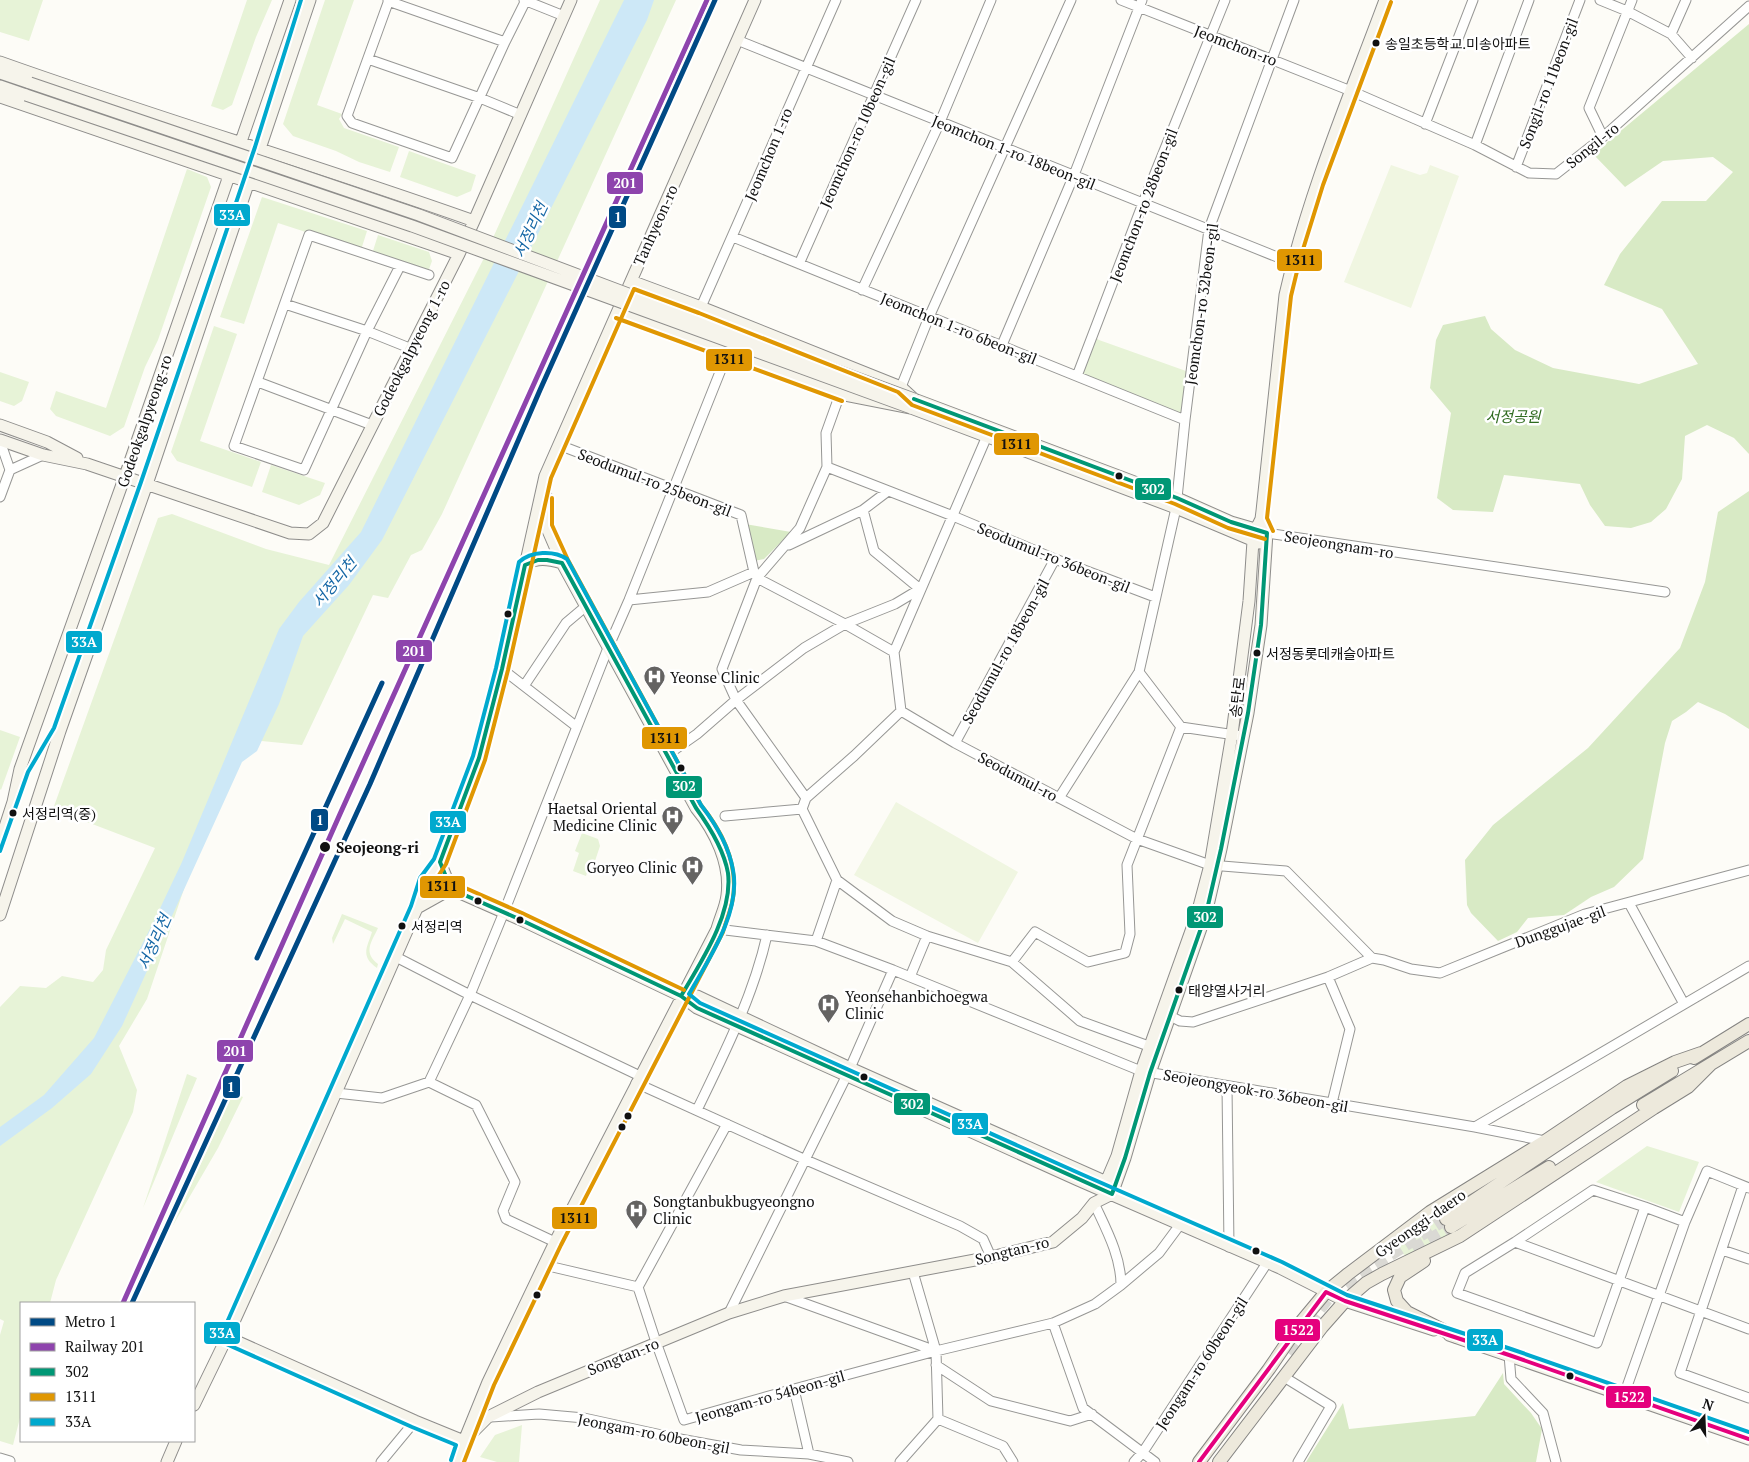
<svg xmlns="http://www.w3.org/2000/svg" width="1749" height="1462" font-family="'PT Serif','Noto Sans KR',serif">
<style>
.green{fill:#e7f3d7}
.forest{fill:#d8eac5}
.pitch{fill:#f0f6e1}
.water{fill:#cde8f7}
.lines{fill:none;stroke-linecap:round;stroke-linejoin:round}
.primary-tunnel{stroke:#dad9d4;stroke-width:12;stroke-dasharray:12 6;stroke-linecap:butt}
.street-casing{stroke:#979795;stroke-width:11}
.secondary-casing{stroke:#8e8d8b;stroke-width:13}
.primary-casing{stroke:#858482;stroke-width:14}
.street{stroke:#fffffe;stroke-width:9}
.secondary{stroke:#f6f4eb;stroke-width:11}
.primary{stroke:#ede9dc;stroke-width:12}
.secondary-bridge-casing{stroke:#8e8d8b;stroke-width:13;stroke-linecap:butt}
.secondary-bridge{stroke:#f6f4eb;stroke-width:11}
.bus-1-casing{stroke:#fff;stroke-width:8}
.bus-2-casing{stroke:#fff;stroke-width:8}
.bus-3-casing{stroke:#fff;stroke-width:8}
.bus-4-casing{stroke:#fff;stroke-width:8}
.bus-1{stroke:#009775;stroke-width:4}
.bus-2{stroke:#e09702;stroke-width:4}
.bus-3{stroke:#00a9ce;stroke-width:4}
.bus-4{stroke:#e5007d;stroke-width:4}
.rail-1-casing{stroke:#fff;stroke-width:9}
.rail-1{stroke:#8e44ad;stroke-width:5}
.metro-1-casing{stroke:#fff;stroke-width:9}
.metro-1{stroke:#004a85;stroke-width:5}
.bus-dot{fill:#111;stroke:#fff;stroke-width:2}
.labels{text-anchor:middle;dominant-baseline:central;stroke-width:5;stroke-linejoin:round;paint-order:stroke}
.bus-label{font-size:14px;fill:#111;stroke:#fff;text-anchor:start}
.street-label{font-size:15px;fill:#111;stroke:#fff}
.park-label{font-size:15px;font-style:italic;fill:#2f6b1f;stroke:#fff}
.poi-label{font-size:15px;fill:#111;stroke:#fff;text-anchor:start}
.stop-label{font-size:15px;font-weight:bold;fill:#111;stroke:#fff;text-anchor:start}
.water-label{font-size:16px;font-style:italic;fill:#1768a6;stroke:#fff}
.line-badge{stroke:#fff;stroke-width:2}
.badge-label{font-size:14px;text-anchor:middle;font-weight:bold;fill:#fff}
.pale-badge-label{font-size:14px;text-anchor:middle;font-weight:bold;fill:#111}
</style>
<rect width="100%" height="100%" fill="#fdfcf7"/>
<!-- green -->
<path class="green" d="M0,0H43L29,41L0,32Z
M247,0H272L256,37L232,105L223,110L211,106Z
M325,0H354L317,105L342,114L339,119L344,128L399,147L390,172L359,162L336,151L293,136L283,124Z
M600,0H676L442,514L422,550L411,555L388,598L373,595L302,745L242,739L193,862L147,999L119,1046L137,1090L133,1112L56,1280L50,1303H21V1414L13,1445L0,1441V1335L4,1321L0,1319V1007L20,986L46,988L62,976L93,982L103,970L106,950L155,848L53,809L158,518L172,514L266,549L329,565L483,260Z
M409,151L476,175L471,191L457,197L400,177Z
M187,169L207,177L211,187L158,340L145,367L124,427L110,436L56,416L50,409L56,391L106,408Z
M262,197L367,231L361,250L278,223L244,324L220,317Z
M378,235L429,252L432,261L428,272L372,254Z
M214,326L237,334L200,441L261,462L252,487L177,461L171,452Z
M1095,337L1099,340L1186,371L1182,416L1081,374Z
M0,372L29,382L22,401L14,406L0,401Z
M271,465L325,483L320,495L299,505L262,492Z
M0,730L20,737L1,790L0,789Z
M582,833L598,839L600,846L594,864L590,863L586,876L573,871L579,853L575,851Z
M342,914L378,928C371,943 363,952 378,964L377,968C360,956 367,948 372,932L345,919L333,944L332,938Z
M187,1074L197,1078L143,1208Z
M233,1093L243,1097L218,1148L172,1227Z
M1647,1146L1699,1162L1679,1212L1596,1182Z
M1439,1209L1454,1232L1407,1256L1401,1253L1399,1248C1401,1244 1433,1215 1439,1209Z
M522,1425L519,1462H497L480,1457L495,1435Z"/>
<!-- forest -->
<path class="forest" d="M1749,24V454L1734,438L1707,425L1685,436L1682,479L1666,509L1651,522L1631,528L1605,526L1590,505L1580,484L1504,475L1493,512L1453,510L1437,498L1451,413L1430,388L1436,340L1443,325L1485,316L1491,329L1515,350L1553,368L1639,384L1698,364L1662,309L1604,285L1620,254L1662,201H1706L1733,172L1713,157L1663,161L1625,187L1593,154Z
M1749,491V729L1725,714L1698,702L1686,712L1672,721L1665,743L1643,859L1614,887L1591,897L1564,915L1528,918L1517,932L1498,941L1471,913L1467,905L1465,860L1493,825L1588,748L1680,648L1705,582L1718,512Z
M745,524L791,532L764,559L754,561Z
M1503,1373L1504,1384L1531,1413L1542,1429L1536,1462H1306L1343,1403L1349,1429L1475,1416Z"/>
<!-- pitch -->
<path class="pitch" d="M1391,165L1420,175L1427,173L1430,165L1459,176L1411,308L1344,282Z
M896,802L1018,872L978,943L854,875Z"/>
<!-- water -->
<path class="water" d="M624,0H654L647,20L382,540L349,585L303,636L279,704L257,751L242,762L122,1026L91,1074L52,1108L0,1146V1127L44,1095L94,1038L154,921L182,862L279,629L299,602L361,532Z"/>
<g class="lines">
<!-- primary-tunnel -->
<path class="primary-tunnel" d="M1413,1249L1451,1227
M1287,1352L1333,1292L1446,1219"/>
<defs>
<path id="street" d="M389,0L347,116L352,123L452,158L505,42L526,0
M524,0L564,16
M1121,0L1351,91L1475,145L1529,173L1556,174L1603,137L1749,6
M1600,0L1627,11L1671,34L1692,58
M388,1L505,42
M1671,34L1686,0
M737,40L1292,263
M368,59L480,98L521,115
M1425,124L1473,0
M1603,137L1589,108L1632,0
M1475,145L1529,0
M1516,167L1580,0
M733,237L1185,420
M799,264L916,0
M400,266L367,331L304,470L234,446L309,235L429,275
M862,290L940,122L991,0
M285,304L367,331L412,349
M701,307L836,0
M1002,345L1074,175L1142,0
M1077,376L1143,203L1225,0
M258,382L372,425
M901,387L929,317L1071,0
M840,394L826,433L827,467L953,516L1055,559L1155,597
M0,441L10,470
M559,445L741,515L754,572L757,578L845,624L894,652
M827,467L800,528L757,578L722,669L736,700L806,798L802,809L837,880L892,921L927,936L1012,962L1080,1021L1154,1048
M10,470L43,455
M0,497L10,470
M1177,498L1185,420L1209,229L1294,0
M1176,508L1139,672L1181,727
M1267,533L1665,592
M789,545L863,510L888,491
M629,600L708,592L754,572
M502,669L524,686
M901,711L955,743L1137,839L1210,865L1286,871L1372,958L1384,960L1411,969L1440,973L1585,914L1749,870
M577,727L524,686L566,623L585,607
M1181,727L1242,736
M955,743L1055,559
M667,755L697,734L736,700L804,648L845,624L895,604L920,589L874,551L863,510
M806,798L854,756L901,711L894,652L987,436
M1059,798L1139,672
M725,816L802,809
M1629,903L1684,1004
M717,929L816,941L893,970L1141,1071L1475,1127L1545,1141
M816,941L837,880
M396,957L470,995L640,1076
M1012,962L1035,932L1088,962L1125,953L1130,934L1127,865L1181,727
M910,977L927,936
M1328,977L1350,1029L1332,1103
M1170,1016L1180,1021L1193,1022L1328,977L1372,958
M429,1082L470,995L504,912L608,648L629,600L728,352
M636,1083L806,1160L960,1226L983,1239L991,1257
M1227,1087L1229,1247
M336,1093L382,1098L429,1082L476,1105L515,1182L503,1211L506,1219L555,1242
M697,1110C724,1054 753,997 767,935
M1475,1127L1749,966
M1743,1186L1680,1373L1749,1398
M1094,1203C1106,1229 1121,1256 1121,1285
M1645,1207L1593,1190L1515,1242L1465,1273L1457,1293L1597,1343L1645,1207L1685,1222
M1515,1242L1749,1329
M1722,1250L1749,1259
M544,1265L638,1287L727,1124
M638,1287L656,1342L684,1420L794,1389L936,1351L1053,1323L1095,1304L1121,1285L1159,1253L1179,1226
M784,1296L936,1351L913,1272
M729,1313L847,1075L893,970
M1053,1323L1083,1408L1155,1462
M936,1351L938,1419L1003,1446L1013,1462
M1509,1355L1511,1379L1543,1413L1556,1462
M936,1365L991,1401L1070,1421L1092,1414
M1284,1377L1331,1406L1298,1462
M794,1389L809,1454
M1624,1395L1685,1222L1707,1171L1749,1188
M491,1417L539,1414L584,1418L680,1439L741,1450L809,1454L848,1462
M0,1458L10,1461
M381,1462L415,1421
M900,1462L938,1419
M1134,1462L1143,1452L1267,1263"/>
<path id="secondary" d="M0,62C157,118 317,165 474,221
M0,73L30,83
M0,86L26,95
M0,97L459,254
M631,281L701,307L901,387L914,399L1177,498L1231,522L1262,531
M618,312L840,394L911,408L1176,508L1259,543
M0,425L47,442L77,458
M0,440L43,455L87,464L290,533L309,534L323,523L459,254L474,221L571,0
M525,565C537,557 548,559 562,563
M0,842L13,802L20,769L125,476L290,0
M440,862L451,889
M451,889L519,919L681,996L697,1008L1078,1180L1280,1268L1345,1301L1434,1330
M417,908L451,889
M0,915L60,731L147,484L310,0
M681,996H697L850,1068L1111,1184
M1103,1189L1117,1156L1141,1071L1197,914L1210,865L1232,734L1249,601L1253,541L1256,529L1261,519
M1449,1335L1749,1439
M194,1405L227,1337
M464,1441L488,1417L538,1392L729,1313L784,1296L991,1257L1053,1242L1082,1218L1094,1203L1112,1194L1125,1158L1150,1073L1206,914L1221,849L1248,713L1261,625L1267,533L1261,519L1262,511L1285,295C1308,194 1349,97 1385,0
M464,1441L415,1421L227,1337L272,1238L364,1029L417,908L426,881L440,862L479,758L502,669L545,476L755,0
M167,1462L176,1441
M457,1462L464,1441L488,1382L555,1242L717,929C720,918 726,906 727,895C731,864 715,831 696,808L562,563L546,526V496"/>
<path id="primary" d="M1694,1058L1749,1024
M1643,1105L1749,1041
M1446,1219L1612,1108L1672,1071
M1451,1227L1549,1167
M1424,1261L1400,1277L1394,1290L1397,1301L1407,1312L1457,1337
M1199,1462L1269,1369L1301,1322L1326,1292L1348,1274L1430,1212L1545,1141L1627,1086L1675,1062L1701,1053
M1219,1462L1322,1327L1345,1301L1366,1283L1382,1274L1460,1236L1654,1108L1688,1087L1711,1064"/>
</defs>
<!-- street casing -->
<use href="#street" class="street-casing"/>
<!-- secondary casing -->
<use href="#secondary" class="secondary-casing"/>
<!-- primary casing -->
<use href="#primary" class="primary-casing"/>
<!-- street -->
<use href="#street" class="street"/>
<!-- secondary -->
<use href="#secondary" class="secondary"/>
<!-- primary -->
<use href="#primary" class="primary"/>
<defs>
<path id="secondary-bridge" d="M30,83L419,215L639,298L914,399
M26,95L412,226L911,408"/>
</defs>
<!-- secondary-bridge casing -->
<use href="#secondary-bridge" class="secondary-bridge-casing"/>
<!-- secondary-bridge -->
<use href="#secondary-bridge" class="secondary-bridge"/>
<defs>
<path id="bus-1" d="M538,560H547L562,563L696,808C709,826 724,850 728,873C733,914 701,962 681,996L519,919L451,889L440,862L479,758L502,669L525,565Z
M681,996L697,1008L1112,1194L1125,1158L1150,1073L1206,914L1221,849L1248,713L1261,625L1267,533L1231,522L1177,498L914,399"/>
<path id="bus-2" d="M616,318L842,401
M1273,531L1267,518L1291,296L1300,259L1323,185L1391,2
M684,990L522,913L454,883H448L434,892L430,889L446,864L485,760L508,670L551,478L634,289L699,313L898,392L912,405L1175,504L1228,528L1265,539
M464,1462L494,1385L561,1245L723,932C726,921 731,910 733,898C738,864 722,831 701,805L568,560L552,525V498"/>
<path id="bus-3" d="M0,851L28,772L54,728L141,482L255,147L301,0
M451,1460L456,1445L412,1427L224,1343L222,1340L221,1336L411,906L420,878L434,859L473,756L496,668L519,562C531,551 554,550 567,559L701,805C715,823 729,847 733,870C741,912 709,959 689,994L700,1003L1081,1174L1282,1262L1347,1295L1511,1349L1749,1432"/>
<path id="bus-4" d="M1199,1462L1326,1292L1345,1301L1509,1355L1749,1439"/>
</defs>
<!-- bus-1 casing -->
<use href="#bus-1" class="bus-1-casing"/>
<!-- bus-2 casing -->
<use href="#bus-2" class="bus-2-casing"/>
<!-- bus-3 casing -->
<use href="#bus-3" class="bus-3-casing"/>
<!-- bus-4 casing -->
<use href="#bus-4" class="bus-4-casing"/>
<!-- bus-1 -->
<use href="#bus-1" class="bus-1"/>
<!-- bus-2 -->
<use href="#bus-2" class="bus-2"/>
<!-- bus-3 -->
<use href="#bus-3" class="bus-3"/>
<!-- bus-4 -->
<use href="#bus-4" class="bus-4"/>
<defs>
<path id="rail-1" d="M123,1303L340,814L707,0"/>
</defs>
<!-- rail-1 casing -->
<use href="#rail-1" class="rail-1-casing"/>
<!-- rail-1 -->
<use href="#rail-1" class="rail-1"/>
<defs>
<path id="metro-1" d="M257,958L382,683
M132,1303L370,784L540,390L715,0"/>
</defs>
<!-- metro-1 casing -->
<use href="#metro-1" class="metro-1-casing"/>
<!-- metro-1 -->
<use href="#metro-1" class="metro-1"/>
</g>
<!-- icons -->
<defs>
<symbol id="hospital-pin" viewBox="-11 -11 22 30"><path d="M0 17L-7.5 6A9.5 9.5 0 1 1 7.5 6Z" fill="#646362" stroke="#fff"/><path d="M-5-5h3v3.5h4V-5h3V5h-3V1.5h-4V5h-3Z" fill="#fff"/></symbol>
</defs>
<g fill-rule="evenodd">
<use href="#hospital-pin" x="642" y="664" width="25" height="34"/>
<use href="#hospital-pin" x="660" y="804" width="25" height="34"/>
<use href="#hospital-pin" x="680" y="854" width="25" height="34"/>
<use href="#hospital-pin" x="816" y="992" width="25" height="34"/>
<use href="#hospital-pin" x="624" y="1198" width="25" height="34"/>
</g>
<!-- markers -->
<g class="bus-dot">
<circle cx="1376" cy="43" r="4.5"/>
<circle cx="1119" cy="476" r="4.5"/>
<circle cx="508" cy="614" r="4.5"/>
<circle cx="1257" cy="653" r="4.5"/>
<circle cx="681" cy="768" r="4.5"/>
<circle cx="13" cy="813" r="4.5"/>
<circle cx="325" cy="847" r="6"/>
<circle cx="478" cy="901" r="4.5"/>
<circle cx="520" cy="920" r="4.5"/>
<circle cx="402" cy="926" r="4.5"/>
<circle cx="1179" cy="990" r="4.5"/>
<circle cx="864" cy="1077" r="4.5"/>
<circle cx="628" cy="1116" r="4.5"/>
<circle cx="622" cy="1127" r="4.5"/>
<circle cx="1256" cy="1251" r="4.5"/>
<circle cx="537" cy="1295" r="4.5"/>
<circle cx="1570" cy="1376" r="4.5"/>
</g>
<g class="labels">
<!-- bus labels -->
<g class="bus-label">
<text x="1385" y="43">송일초등학교.미송아파트</text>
<text x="1266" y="653">서정동롯데캐슬아파트</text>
<text x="22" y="813">서정리역(중)</text>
<text x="411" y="926">서정리역</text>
<text x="1188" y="990">태양열사거리</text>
</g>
<!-- street labels -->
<g class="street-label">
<text transform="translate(1236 45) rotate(21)">Jeomchon-ro</text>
<text transform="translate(1548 83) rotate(-69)">Songil-ro 11beon-gil</text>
<text transform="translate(857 132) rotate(-66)">Jeomchon-ro 10beon-gil</text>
<text transform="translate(1592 145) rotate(-39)">Songil-ro</text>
<text transform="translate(1014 152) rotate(22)">Jeomchon 1-ro 18beon-gil</text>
<text transform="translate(768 154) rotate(-67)">Jeomchon 1-ro</text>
<text transform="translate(1143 205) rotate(-69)">Jeomchon-ro 28beon-gil</text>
<text transform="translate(655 225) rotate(-66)">Tanhyeon-ro</text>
<text transform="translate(1201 304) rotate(-82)">Jeomchon-ro 32beon-gil</text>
<text transform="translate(959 328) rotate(22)">Jeomchon 1-ro 6beon-gil</text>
<text transform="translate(411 348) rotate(-63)">Godeokgalpyeong 1-ro</text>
<text transform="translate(144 421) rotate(-71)">Godeokgalpyeong-ro</text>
<text transform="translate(655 482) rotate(21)">Seodumul-ro 25beon-gil</text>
<text transform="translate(1339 544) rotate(9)">Seojeongnam-ro</text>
<text transform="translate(1054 557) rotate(22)">Seodumul-ro 36beon-gil</text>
<text transform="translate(1005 651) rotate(-61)">Seodumul-ro 18beon-gil</text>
<text transform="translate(1237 697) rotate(-83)">송탄로</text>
<text transform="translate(1018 776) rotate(28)">Seodumul-ro</text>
<text transform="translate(1560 926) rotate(-20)">Dunggujae-gil</text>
<text transform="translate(1256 1090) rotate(10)">Seojeongyeok-ro 36beon-gil</text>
<text transform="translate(1420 1223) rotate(-35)">Gyeonggi-daero</text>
<text transform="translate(1012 1250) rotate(-14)">Songtan-ro</text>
<text transform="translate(623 1356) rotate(-22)">Songtan-ro</text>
<text transform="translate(1201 1363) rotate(-57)">Jeongam-ro 60beon-gil</text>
<text transform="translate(770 1396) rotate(-16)">Jeongam-ro 54beon-gil</text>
<text transform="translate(654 1433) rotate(11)">Jeongam-ro 60beon-gil</text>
</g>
<!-- park labels -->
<g class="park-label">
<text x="1513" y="416">서정공원</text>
</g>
<!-- poi labels -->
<g class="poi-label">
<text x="670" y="677">Yeonse Clinic</text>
<text x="657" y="808" text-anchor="end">Haetsal Oriental<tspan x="657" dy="17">Medicine Clinic</tspan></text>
<text x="677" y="867" text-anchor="end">Goryeo Clinic</text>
<text x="845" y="996">Yeonsehanbichoegwa<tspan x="845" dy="17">Clinic</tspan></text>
<text x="653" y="1201">Songtanbukbugyeongno<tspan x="653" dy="17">Clinic</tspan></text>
</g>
<!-- stop labels -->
<g class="stop-label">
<text x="336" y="847">Seojeong-ri</text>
</g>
<!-- water labels -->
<g class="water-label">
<text transform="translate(530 230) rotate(-65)">서정리천</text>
<text transform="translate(334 582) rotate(-50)">서정리천</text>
<text transform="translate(154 942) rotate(-66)">서정리천</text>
</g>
</g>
<g class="line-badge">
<rect x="606" y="171" width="38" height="24" rx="5" fill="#8e44ad"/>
<rect x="213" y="203" width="38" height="24" rx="5" fill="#00a9ce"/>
<rect x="608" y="205" width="19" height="24" rx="5" fill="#004a85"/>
<rect x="1276" y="248" width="47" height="24" rx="5" fill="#e09702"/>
<rect x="705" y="348" width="48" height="24" rx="5" fill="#e09702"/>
<rect x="993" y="432" width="47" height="24" rx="5" fill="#e09702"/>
<rect x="1134" y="477" width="38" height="24" rx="5" fill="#009775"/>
<rect x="65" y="630" width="38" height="24" rx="5" fill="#00a9ce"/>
<rect x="395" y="639" width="38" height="24" rx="5" fill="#8e44ad"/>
<rect x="641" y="726" width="47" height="24" rx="5" fill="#e09702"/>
<rect x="665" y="775" width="38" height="24" rx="5" fill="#009775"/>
<rect x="310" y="808" width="19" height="24" rx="5" fill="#004a85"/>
<rect x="429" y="810" width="38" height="24" rx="5" fill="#00a9ce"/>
<rect x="419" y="875" width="47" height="24" rx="5" fill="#e09702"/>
<rect x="1186" y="905" width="38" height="24" rx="5" fill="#009775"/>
<rect x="216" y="1039" width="38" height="24" rx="5" fill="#8e44ad"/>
<rect x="222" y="1075" width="19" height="24" rx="5" fill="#004a85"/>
<rect x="893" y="1092" width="38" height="24" rx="5" fill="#009775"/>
<rect x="951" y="1112" width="38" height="24" rx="5" fill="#00a9ce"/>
<rect x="551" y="1206" width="47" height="24" rx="5" fill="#e09702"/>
<rect x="1274" y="1318" width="47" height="24" rx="5" fill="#e5007d"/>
<rect x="203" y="1321" width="38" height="24" rx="5" fill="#00a9ce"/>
<rect x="1466" y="1328" width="38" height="24" rx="5" fill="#00a9ce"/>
<rect x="1605" y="1385" width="47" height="24" rx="5" fill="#e5007d"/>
</g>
<g class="badge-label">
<text x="625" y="188">201</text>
<text x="232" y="220">33A</text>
<text x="618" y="222">1</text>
<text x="1153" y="494">302</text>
<text x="84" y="647">33A</text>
<text x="414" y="656">201</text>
<text x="684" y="791">302</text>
<text x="320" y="825">1</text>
<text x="448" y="827">33A</text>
<text x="1205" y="922">302</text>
<text x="235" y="1056">201</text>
<text x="231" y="1092">1</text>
<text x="912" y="1109">302</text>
<text x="970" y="1129">33A</text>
<text x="1298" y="1335">1522</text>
<text x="222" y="1338">33A</text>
<text x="1485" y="1345">33A</text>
<text x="1629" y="1402">1522</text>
</g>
<g class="pale-badge-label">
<text x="1300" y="265">1311</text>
<text x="729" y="364">1311</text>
<text x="1016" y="449">1311</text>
<text x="665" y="743">1311</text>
<text x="442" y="891">1311</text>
<text x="575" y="1223">1311</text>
</g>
<!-- legend -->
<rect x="20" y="1302" width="175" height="140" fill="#ffffff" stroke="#a0a0a0"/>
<rect x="30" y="1318" width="25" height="8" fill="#004a85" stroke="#a0a0a0"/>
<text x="65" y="1327" font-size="15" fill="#111111">Metro 1</text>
<rect x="30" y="1343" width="25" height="8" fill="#8e44ad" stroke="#a0a0a0"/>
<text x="65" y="1352" font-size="15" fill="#111111">Railway 201</text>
<rect x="30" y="1368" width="25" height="8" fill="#009775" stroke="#a0a0a0"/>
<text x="65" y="1377" font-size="15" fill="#111111">302</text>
<rect x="30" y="1393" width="25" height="8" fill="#e09702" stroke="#a0a0a0"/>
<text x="65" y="1402" font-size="15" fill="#111111">1311</text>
<rect x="30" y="1418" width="25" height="8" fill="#00a9ce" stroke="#a0a0a0"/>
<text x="65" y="1427" font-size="15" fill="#111111">33A</text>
<!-- north arrow -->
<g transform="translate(1704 1417) rotate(19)" stroke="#ffffff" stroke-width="4" paint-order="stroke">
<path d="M0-4L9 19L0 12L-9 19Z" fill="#111111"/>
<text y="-8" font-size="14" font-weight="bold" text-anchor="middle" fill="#111111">N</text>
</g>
</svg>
